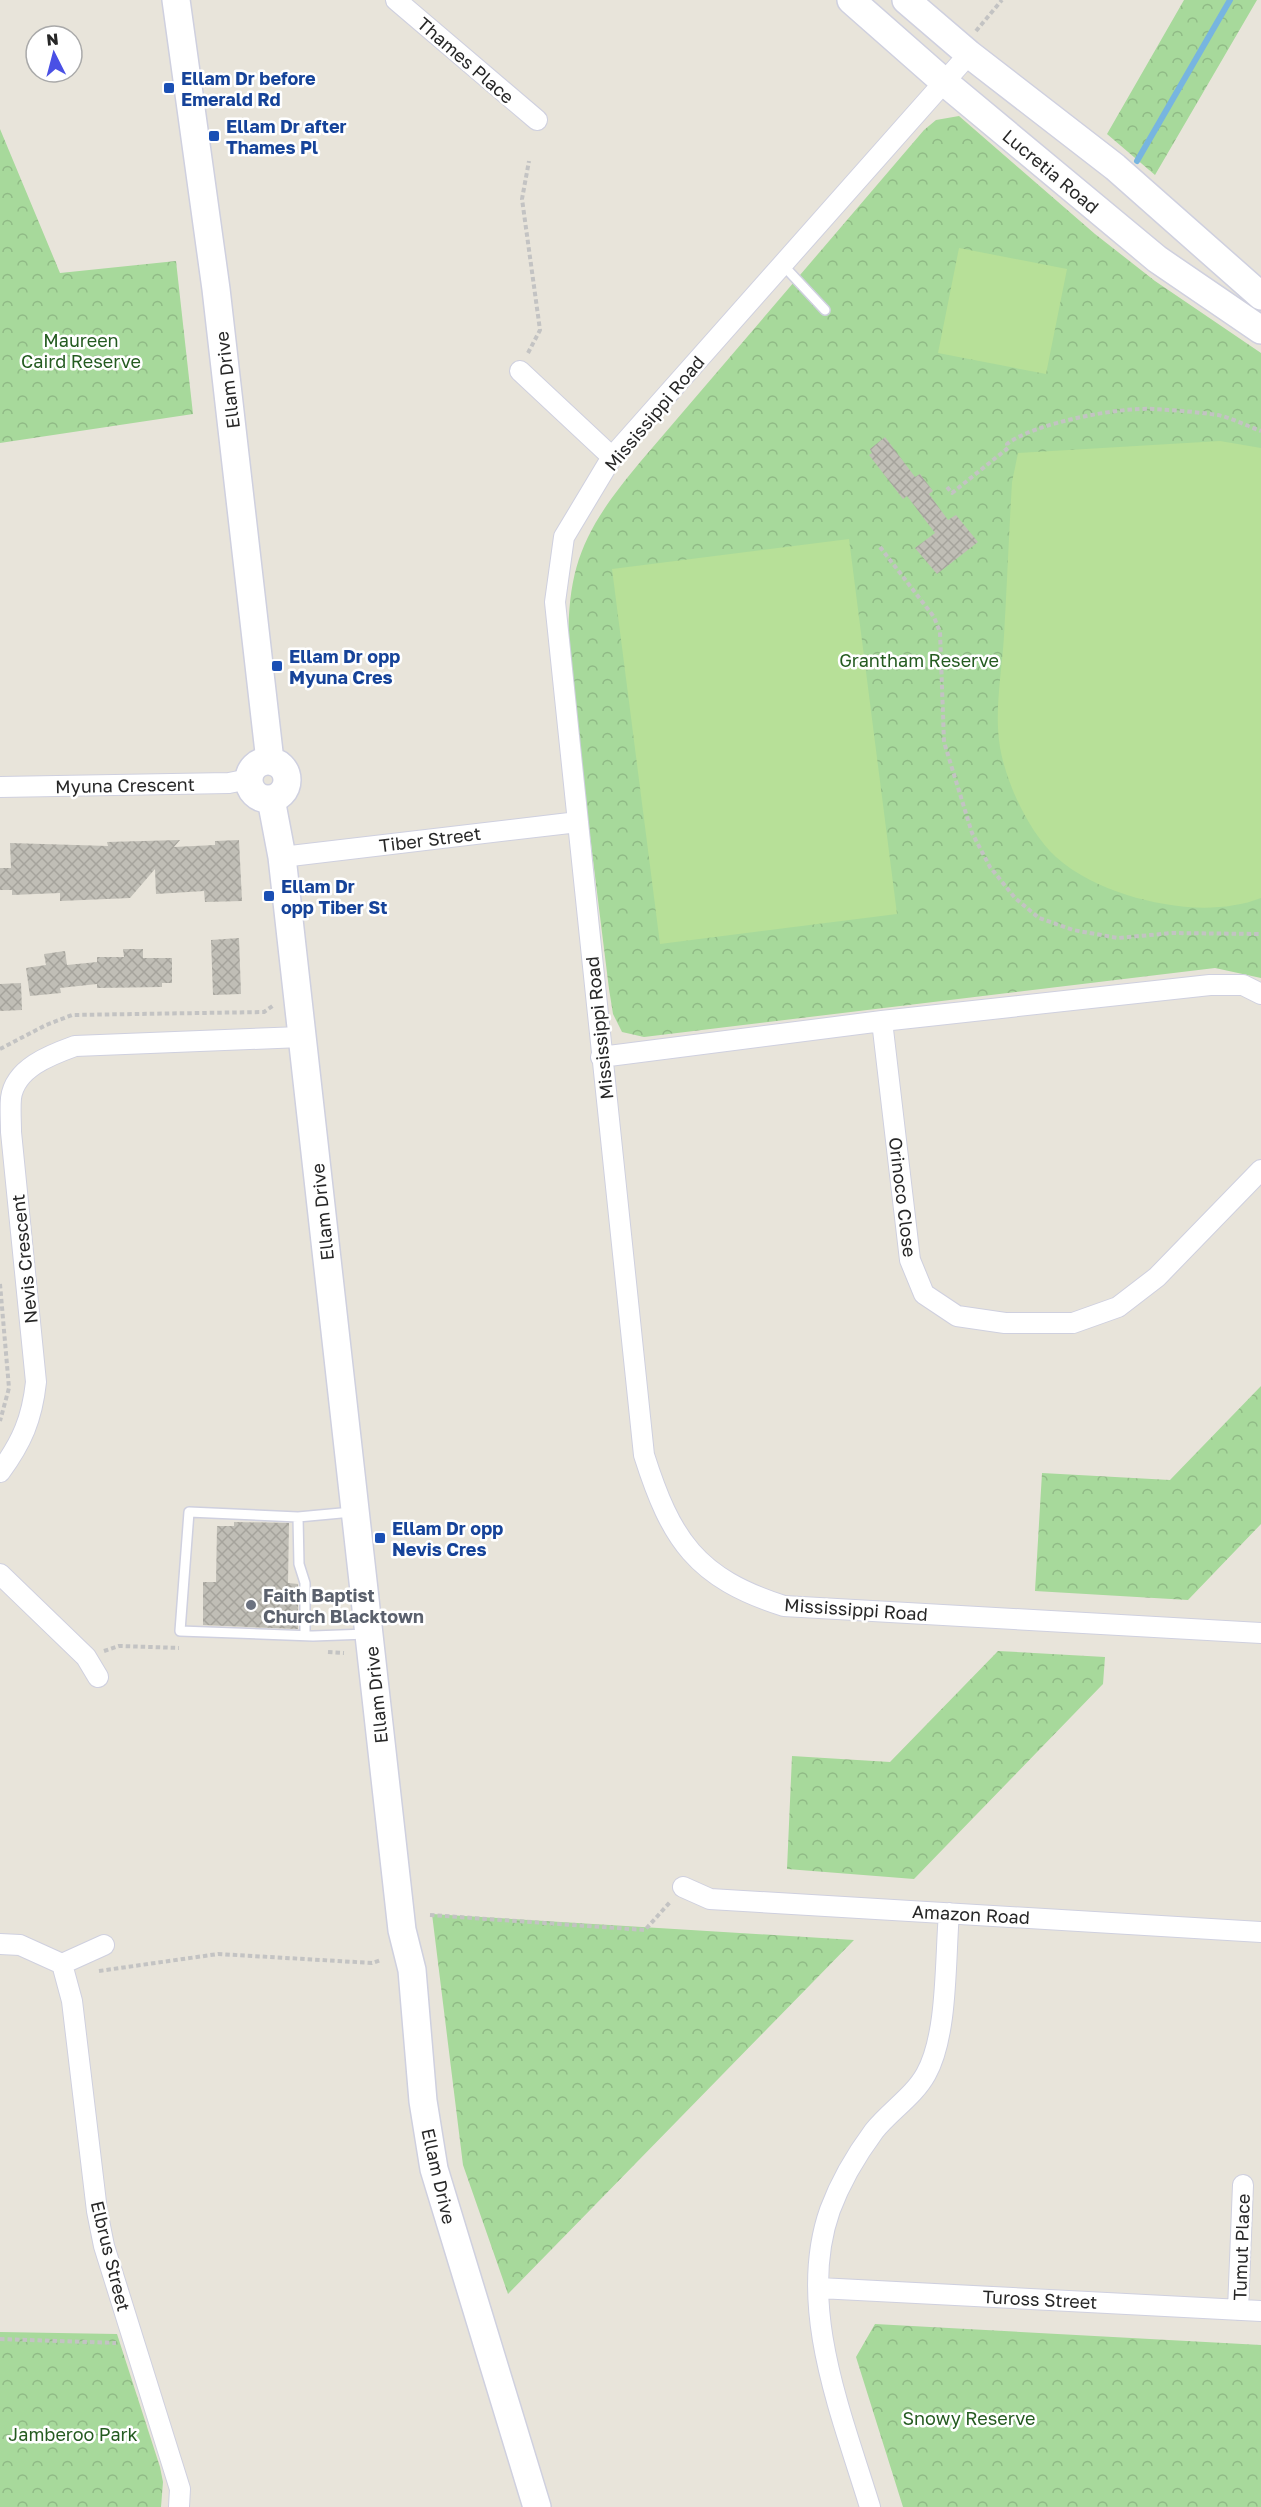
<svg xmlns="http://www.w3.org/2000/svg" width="1261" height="2507" font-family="'Golos Text',sans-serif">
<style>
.forest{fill:url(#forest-crowns)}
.pitch{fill:#b7e098}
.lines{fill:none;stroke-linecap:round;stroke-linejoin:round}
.stream{stroke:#77b5e0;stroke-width:6}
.building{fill:url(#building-cross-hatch)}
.lane-casing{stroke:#cfd0df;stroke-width:12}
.street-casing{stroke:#cfd0df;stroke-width:22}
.secondary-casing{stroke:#cfd0df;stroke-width:30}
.path{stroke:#c3c3c3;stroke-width:4;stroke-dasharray:4.5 3;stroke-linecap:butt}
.lane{stroke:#fff;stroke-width:9}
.street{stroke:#fff;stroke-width:20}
.secondary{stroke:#fff;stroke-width:27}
.transit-dot{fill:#1a4fb4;stroke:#fff;stroke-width:2}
.worship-dot{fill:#6b7280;stroke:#fff;stroke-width:2}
.labels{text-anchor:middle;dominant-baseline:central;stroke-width:5;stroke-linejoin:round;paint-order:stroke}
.street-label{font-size:18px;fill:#272727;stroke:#fff}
.transit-label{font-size:18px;font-weight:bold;fill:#164399;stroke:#fff;text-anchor:start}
.park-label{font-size:18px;fill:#245b20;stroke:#fff}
.worship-label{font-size:18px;font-weight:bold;fill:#5b616d;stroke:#fff;text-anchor:start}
</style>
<defs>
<pattern id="forest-crowns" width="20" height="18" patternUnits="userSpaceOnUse" patternTransform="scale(1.5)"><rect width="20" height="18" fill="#a7d99b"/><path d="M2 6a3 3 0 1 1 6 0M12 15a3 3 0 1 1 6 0" fill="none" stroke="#90ba86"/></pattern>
<pattern id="building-cross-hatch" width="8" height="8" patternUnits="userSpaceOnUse" patternTransform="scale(1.5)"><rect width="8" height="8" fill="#c0beb6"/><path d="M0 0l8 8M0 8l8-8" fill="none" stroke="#a5a39c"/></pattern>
</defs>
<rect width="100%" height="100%" fill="#e8e4da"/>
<!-- forest -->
<path class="forest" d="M1184,0H1257L1155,175L1107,134Z
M959,116L1095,234L1155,281L1261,353V978L1215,968L644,1037L622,1032L613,1014L609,989L569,666C565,569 580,534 641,461L924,130L936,120Z
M0,129L60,273L176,261L193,414L0,443Z
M1261,1386V1524L1188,1600L1035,1591L1042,1473L1170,1480Z
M998,1651L1105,1657L1103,1684L914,1879L787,1869L792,1756L890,1762Z
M432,1914L854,1940L508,2294L463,2165Z
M875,2324L1261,2345V2507H903L856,2357Z
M0,2332L117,2334L160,2467L163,2482L161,2507H0Z"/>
<!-- pitch -->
<path class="pitch" d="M959,248L1067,269L1046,374L938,353Z
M1220,441L1261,448V898C1220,914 1168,908 1127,895C1102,887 1076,875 1056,857C1028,832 1003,777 999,740C995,707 1002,669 1004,636C1007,584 1009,533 1012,482L1018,453Z
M849,539L897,914L660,944L612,569Z"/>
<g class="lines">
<!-- stream -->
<path class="stream" d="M1137,161L1230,0"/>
</g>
<!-- building -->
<path class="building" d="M885,437L915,477L920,474L933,491L929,494L948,520L956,515L978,542L937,574L915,548L935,533L907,496L903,499L869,455L872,453L870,449Z
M180,840L174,847L215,845V841L239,840L242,901L205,902L204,891L156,894L155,869L130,898L60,901V893L12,895V890H0V868H11L10,843L108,846L107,842Z
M239,938L241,994L213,995L211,940Z
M123,949H143V958H172V983H162V987L97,988V984L60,988L61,993L30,996L26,968L46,965L44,954L65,951L67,965L97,962V957H124Z
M21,983L22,1010L0,1011V984Z
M234,1522L289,1523L288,1583L298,1584V1629L203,1625V1582H216L217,1526H234Z"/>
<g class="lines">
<defs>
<path id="lane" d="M782,264L825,310
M352,1512L298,1517L189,1512L180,1631L313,1636L367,1634
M298,1517L299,1564L305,1583V1635"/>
<path id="street" d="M396,0L537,120
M969,54L612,457L564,537L555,602L644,1455C671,1540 696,1578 784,1606L1261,1633
M520,371L612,457
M0,787L229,783L249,779
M282,857L578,822
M882,1021L910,1260L924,1294L957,1316L1005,1323H1073L1118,1307L1157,1277L1261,1170
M601,1057L882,1021L1210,985H1243L1261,994
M0,1472C22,1442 32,1419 36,1382L11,1132C11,1121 10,1109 11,1098C15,1068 50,1055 75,1046L301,1037
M0,1574L86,1657L98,1677
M683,1887L710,1899L1261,1932
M0,1944L20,1945L62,1964L72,2001L97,2211L104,2246L180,2489L179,2507
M62,1964L104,1945
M819,2288L1261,2311
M1238,2310L1243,2185
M870,2507C842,2415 796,2306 830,2210C840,2183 857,2154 874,2131C890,2111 914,2096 926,2074C948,2035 945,1959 949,1913"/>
<path id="secondary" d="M176,0L216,289L270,761
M851,0L943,81L1157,259L1261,330
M906,0L969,54L1115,167L1261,296
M249 780a19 19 0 1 1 38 0a19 19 0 1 1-38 0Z
M271,799L282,857L402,1930L412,1970L423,2101L434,2169L537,2507"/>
</defs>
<!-- lane casing -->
<use href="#lane" class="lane-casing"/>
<!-- street casing -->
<use href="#street" class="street-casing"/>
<!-- secondary casing -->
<use href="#secondary" class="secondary-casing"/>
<!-- path -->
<path class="path" d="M976,31L1002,0
M528,353L540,330L522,199L529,161
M947,487L952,493L1008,448L1007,444C1034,423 1119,407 1153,409C1174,410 1197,412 1218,415C1232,418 1247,426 1261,431
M880,547L934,617L940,632L944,742L972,833L990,867L1015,898L1039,918L1073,930L1118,938L1172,933L1261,934
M0,1049L46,1025L72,1015L264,1012L274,1005
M0,1284L9,1388L0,1421
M104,1651L119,1646L179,1648
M328,1652L344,1653
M430,1915L645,1930L671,1901
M99,1971L218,1954L372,1963L381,1960
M0,2339L116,2343"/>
<!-- lane -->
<use href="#lane" class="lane"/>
<!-- street -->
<use href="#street" class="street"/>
<!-- secondary -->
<use href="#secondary" class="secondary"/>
</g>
<!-- markers -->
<g class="transit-dot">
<rect x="163" y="82" width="12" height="12" rx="3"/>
<rect x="208" y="130" width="12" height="12" rx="3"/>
<rect x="271" y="660" width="12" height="12" rx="3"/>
<rect x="263" y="890" width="12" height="12" rx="3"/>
<rect x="374" y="1532" width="12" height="12" rx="3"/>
</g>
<circle class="worship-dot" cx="251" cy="1605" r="6"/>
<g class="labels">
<!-- street labels -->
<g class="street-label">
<text transform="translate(466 60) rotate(41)">Thames Place</text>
<text transform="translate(1051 171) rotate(40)">Lucretia Road</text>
<text transform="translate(227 380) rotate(-97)">Ellam Drive</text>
<text transform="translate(654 413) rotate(-50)">Mississippi Road</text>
<text transform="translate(125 785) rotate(-1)">Myuna Crescent</text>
<text transform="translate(430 839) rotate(-7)">Tiber Street</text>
<text transform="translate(599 1028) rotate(-96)">Mississippi Road</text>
<text transform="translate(903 1197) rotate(83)">Orinoco Close</text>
<text transform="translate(322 1212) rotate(-96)">Ellam Drive</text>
<text transform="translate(24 1259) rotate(-96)">Nevis Crescent</text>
<text transform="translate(856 1609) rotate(4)">Mississippi Road</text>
<text transform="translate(376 1695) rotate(-96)">Ellam Drive</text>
<text transform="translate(971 1914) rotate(3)">Amazon Road</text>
<text transform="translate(439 2176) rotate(77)">Ellam Drive</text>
<text transform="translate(1241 2247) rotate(-88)">Tumut Place</text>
<text transform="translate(111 2256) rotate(76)">Elbrus Street</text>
<text transform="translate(1040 2299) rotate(3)">Tuross Street</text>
</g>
<!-- transit labels -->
<g class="transit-label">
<text x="181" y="78">Ellam Dr before<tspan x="181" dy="21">Emerald Rd</tspan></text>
<text x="226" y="126">Ellam Dr after<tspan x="226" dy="21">Thames Pl</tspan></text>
<text x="289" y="656">Ellam Dr opp<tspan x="289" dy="21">Myuna Cres</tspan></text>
<text x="281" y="886">Ellam Dr<tspan x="281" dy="21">opp Tiber St</tspan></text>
<text x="392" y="1528">Ellam Dr opp<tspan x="392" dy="21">Nevis Cres</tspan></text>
</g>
<!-- park labels -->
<g class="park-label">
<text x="81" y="340">Maureen<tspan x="81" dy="21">Caird Reserve</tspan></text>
<text x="919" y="660">Grantham Reserve</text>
<text x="969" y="2418">Snowy Reserve</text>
<text x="73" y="2434">Jamberoo Park</text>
</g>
<!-- worship labels -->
<g class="worship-label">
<text x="263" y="1595">Faith Baptist<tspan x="263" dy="21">Church Blacktown</tspan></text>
</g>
</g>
<!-- north arrow -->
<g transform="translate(54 54) rotate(354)"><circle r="28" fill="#ffffff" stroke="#a9a9a9" stroke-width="1.5"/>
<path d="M0-4.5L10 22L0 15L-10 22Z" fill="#4a50e5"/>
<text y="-9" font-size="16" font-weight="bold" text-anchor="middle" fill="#272727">N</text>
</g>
</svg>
